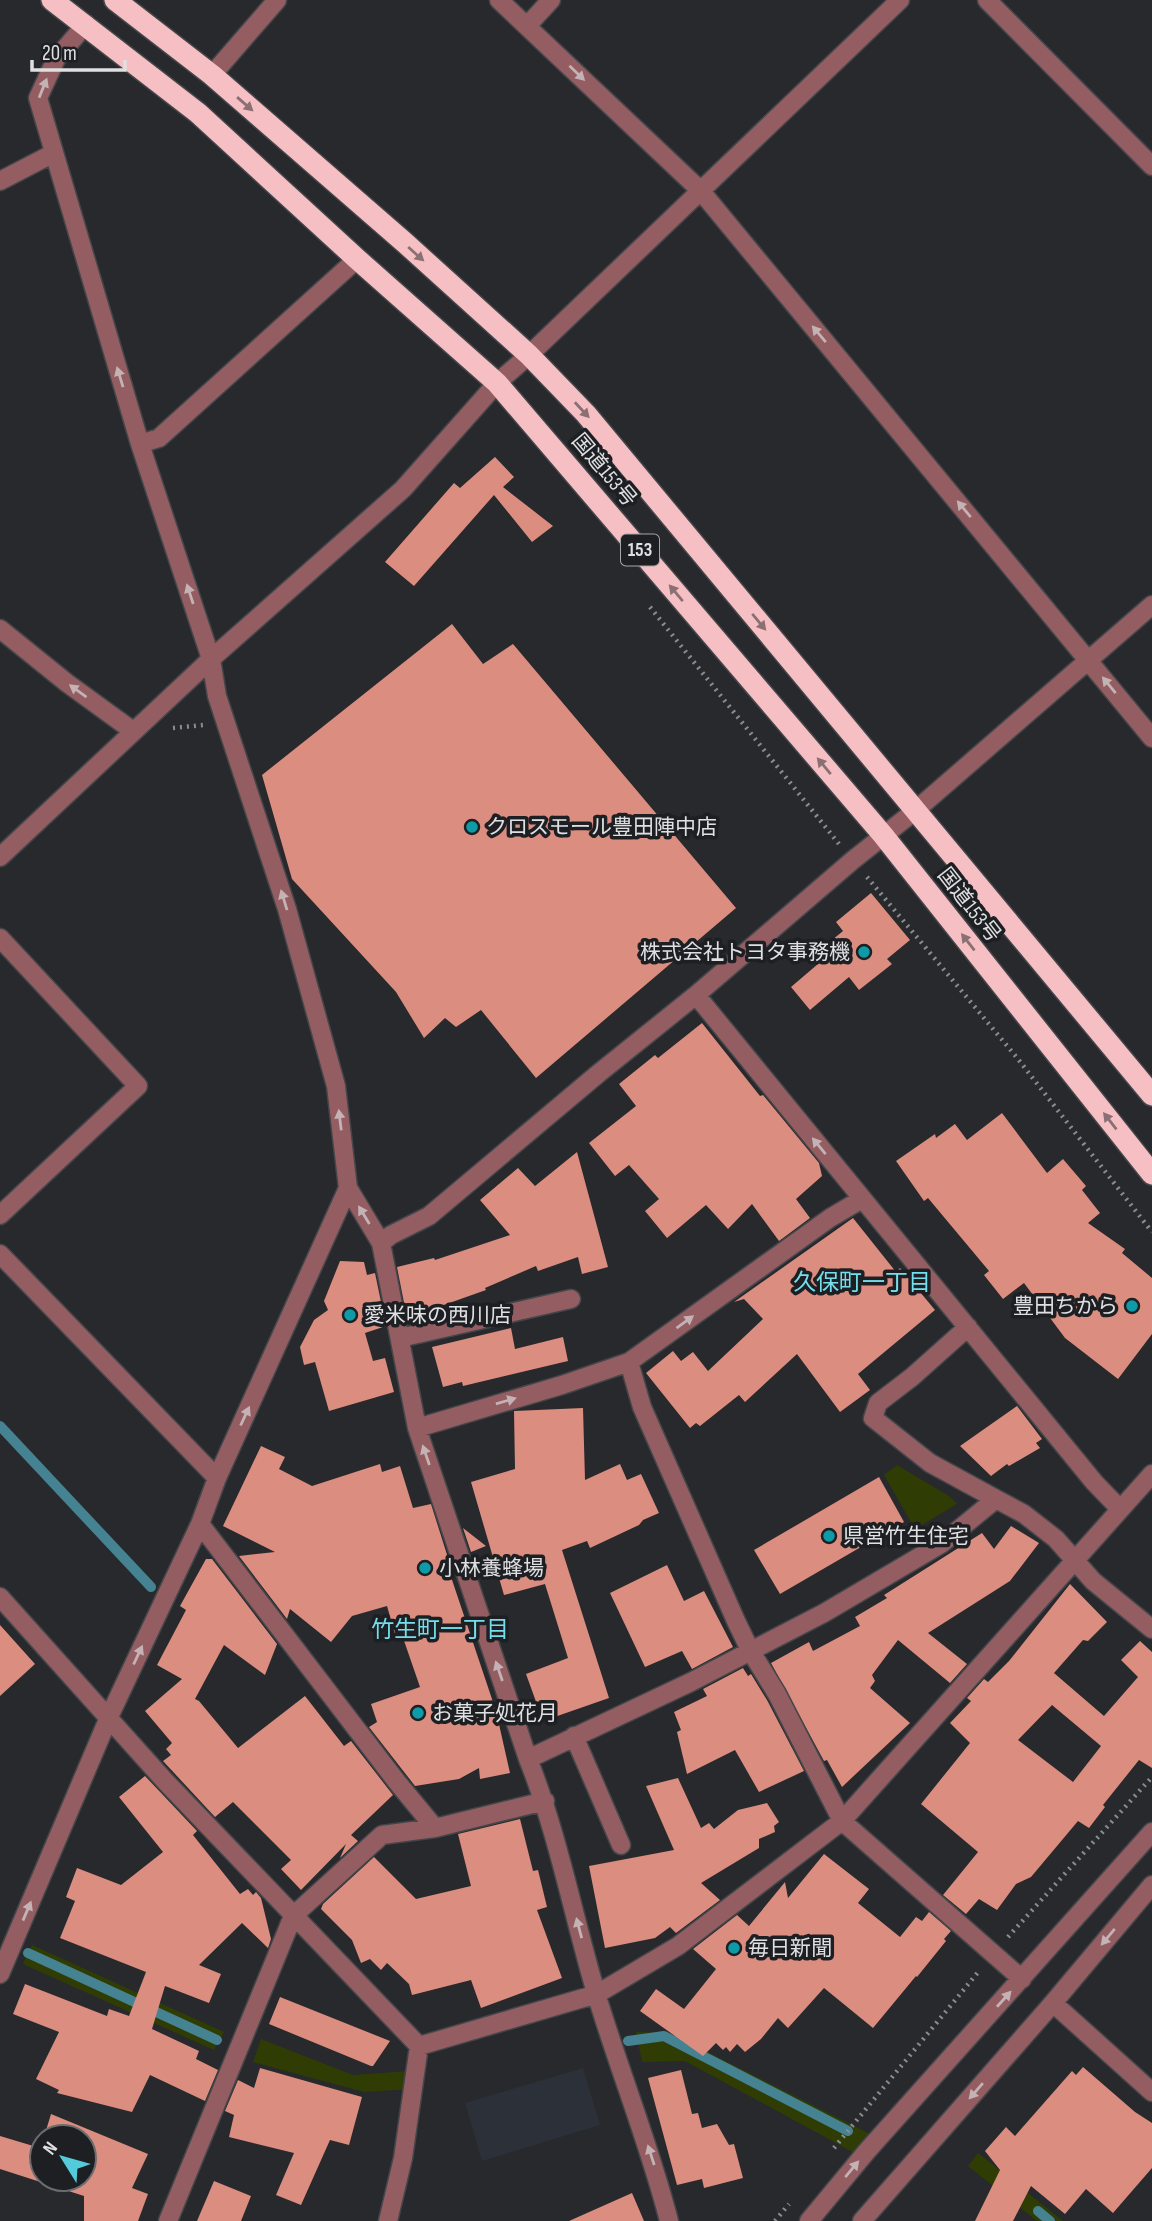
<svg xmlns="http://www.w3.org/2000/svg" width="1152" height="2221" font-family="'Sofia Sans Condensed','Noto Sans JP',sans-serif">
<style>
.built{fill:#2c3139}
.green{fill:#2f3d05}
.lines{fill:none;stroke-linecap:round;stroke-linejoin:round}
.stream{stroke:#458292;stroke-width:10}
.building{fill:#db8d80;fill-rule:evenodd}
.minor-casing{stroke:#444649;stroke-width:21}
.highway-casing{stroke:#444649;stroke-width:24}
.path{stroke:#8a8c8e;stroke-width:4.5;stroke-dasharray:2 5;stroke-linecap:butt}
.minor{stroke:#935d62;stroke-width:18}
.highway{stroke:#f6bfc3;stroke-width:21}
.oneway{fill:#c4b2b5}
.oneway2{fill:#8a6f73}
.culture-dot{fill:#0f9aa8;stroke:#1d1f23;stroke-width:2.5}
.labels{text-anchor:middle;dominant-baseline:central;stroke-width:7;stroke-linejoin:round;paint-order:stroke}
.shield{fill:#1d1f23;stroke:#a5a6a9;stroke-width:2}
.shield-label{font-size:19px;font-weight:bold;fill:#dfe0e2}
.street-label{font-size:21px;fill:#dfe0e2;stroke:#1d1f23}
.poi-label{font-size:21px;fill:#dfe0e2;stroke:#1d1f23;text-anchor:start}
.neighbourhood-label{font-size:23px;fill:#74deec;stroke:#1d1f23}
</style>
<rect width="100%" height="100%" fill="#27292c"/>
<!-- built -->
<path class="built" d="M583,2068L600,2125L482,2161L465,2103Z"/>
<!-- green -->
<path class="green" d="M897,1465L949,1496L957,1504L915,1529L884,1475Z
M32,1945L224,2032L214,2050L23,1964Z
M636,2032L670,2033L874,2136L858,2155L685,2061L642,2062Z
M261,2039L353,2075L410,2071L412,2089L364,2092L253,2062Z
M978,2153L1063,2221H1037L968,2166Z"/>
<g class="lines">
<!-- stream -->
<path class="stream" d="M0,1426L151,1587
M28,1953L217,2040
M628,2041L664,2036L848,2131
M1038,2211L1050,2221"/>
</g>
<!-- building -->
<path class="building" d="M495,457L514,477L503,487L553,526L532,542L494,495L414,586L385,562L454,483L460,488Z
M452,624L483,664L513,644L736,908L536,1078L481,1010L456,1027L445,1018L424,1038L396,992L292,879L262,775Z
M871,893L910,940L887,959L892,964L859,990L849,977L810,1010L791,987L832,952L826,945L843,931L836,922Z
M702,1023L760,1096L763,1095L819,1163L822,1176L796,1199L810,1218L779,1241L752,1204L728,1229L706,1205L667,1238L645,1211L659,1199L629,1165L615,1176L589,1143L636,1106L619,1084L655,1055L658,1058Z
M1002,1113L1047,1173L1063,1159L1086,1186L1082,1190L1100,1213L1088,1223L1125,1249L1122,1253L1152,1278V1334L1118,1379L1065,1338L1024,1283L1003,1299L984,1275L989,1271L928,1198L924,1201L896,1161L935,1134L936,1138L955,1124L967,1140Z
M577,1152L608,1267L582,1274L578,1257L538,1271L536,1266L485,1288L486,1290L407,1318L397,1267L434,1258L435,1260L510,1235L480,1200L518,1168L535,1186Z
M853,1218L896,1272L900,1268L935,1310L858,1374L870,1390L840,1412L797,1354L745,1402L739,1395L700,1426L696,1423L690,1428L646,1373L673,1351L681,1361L693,1352L708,1371L763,1319L744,1299L734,1302Z
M340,1261L364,1262L367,1275L375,1273L386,1326L365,1333L373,1361L385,1358L394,1392L329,1411L315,1362L304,1365L300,1347L314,1320L328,1310L324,1301Z
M511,1328L515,1349L563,1337L568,1361L463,1386L462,1382L443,1387L432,1347Z
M1017,1406L1042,1439L1036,1443L1040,1448L1009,1466L1007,1464L991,1476L960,1446Z
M583,1408L585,1480L620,1464L627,1480L641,1474L659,1513L643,1520L639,1525L590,1548L587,1541L562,1550L609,1698L543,1721L526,1674L568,1658L545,1584L504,1595L471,1482L515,1469L514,1411Z
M261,1446L285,1457L279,1469L312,1486L380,1464L382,1472L400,1466L413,1508L431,1504L449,1561L446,1562L496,1711L510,1773L480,1779L479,1768L459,1779L415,1786L369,1727L377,1722L371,1704L420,1687L401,1632L395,1634L387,1606L352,1616L331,1642L290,1609L287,1619L239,1556L275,1552L223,1526Z
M879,1477L904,1522L780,1594L754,1550Z
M1011,1526L1039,1543L1010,1581L928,1633L967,1664L950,1683L898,1640L872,1675L875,1681L870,1688L910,1723L842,1787L827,1760L824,1761L771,1663L809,1642L813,1651L860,1626L855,1617L887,1598L884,1595L982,1533L994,1549Z
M463,1528L486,1546L471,1552Z
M206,1559H212L277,1644L265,1675L224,1645L195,1699L199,1701L238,1748L305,1696L344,1746L351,1741L393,1795L351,1835L358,1841L340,1858L346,1844L301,1890L281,1869L291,1860L233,1802L215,1817L163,1761L171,1755L166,1749L172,1743L145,1711L182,1679L157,1665L186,1610L180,1606Z
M667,1565L684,1601L704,1591L733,1647L692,1669L682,1651L645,1667L610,1593Z
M1070,1584L1107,1622L1088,1641L1083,1640L1054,1673L1104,1716L1138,1677L1121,1660L1140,1641L1152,1652V1768L1139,1760L1103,1805L1105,1807L1089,1828L1078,1821L1031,1877L1016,1884L997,1910L979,1899L966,1914L943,1895L978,1852L921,1804L970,1743L950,1723L971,1701L967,1698L984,1679L988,1682L1009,1661ZM1052,1705L1101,1746L1073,1782L1018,1740Z
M0,1625L35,1664L0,1696Z
M743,1668L748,1676L751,1674L767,1700L804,1771L759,1792L735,1750L687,1774L677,1732L681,1730L674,1712L707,1696L703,1689Z
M145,1776L197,1831L193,1835L240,1894L248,1889L253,1895L256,1892L261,1898L271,1939L268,1948L242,1923L199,1965L221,1974L209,2003L165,1986L152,2029L199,2051L196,2059L218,2070L205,2101L150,2075L132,2112L57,2093L59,2090L36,2079L59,2032L13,2014L25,1984L107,2016L109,2009L129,2016L146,1972L60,1938L75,1901L66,1897L77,1868L121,1885L163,1852L119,1797Z
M678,1778L701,1828L709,1823L714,1829L738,1810L767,1803L779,1822L774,1826L775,1832L759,1839V1848L701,1883L720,1900L676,1933L670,1927L655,1938L605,1948L589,1866L674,1850L646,1786Z
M520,1819L533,1871L538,1870L547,1907L537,1910L562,1978L481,2008L471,1980L412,1995L409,1984L387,1963L381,1970L370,1959L361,1963L352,1940L321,1909L323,1904L374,1857L416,1899L471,1886L458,1834Z
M824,1854L869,1889L858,1903L900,1937L916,1917L922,1921L929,1912L951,1931L944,1939L946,1941L917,1977L916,1976L873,2028L824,1988L788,2028L778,2018L761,2039L745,2052L737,2044L730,2052L726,2047L723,2050L716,2043L703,2056L640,2011L656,1989L684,2009L716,1969L693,1949L737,1915L749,1926L785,1882L788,1898Z
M280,1997L390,2041L373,2066H371L269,2024Z
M1083,2067L1135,2112L1152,2123V2168L1113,2213L1086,2189L1065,2214L1031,2186L1013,2221H975L1000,2170L985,2151L1006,2127L1015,2136L1072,2071L1076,2075Z
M260,2068L362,2097L349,2145L330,2140L301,2205L276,2195L294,2153L229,2137L234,2115L225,2111L238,2080L254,2088Z
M681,2070L692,2114L698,2113L702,2128L717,2124L729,2145L734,2144L743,2178L704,2188L702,2179L677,2185L648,2078Z
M51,2114L148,2154L132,2188L148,2194L138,2221H84V2196L0,2169V2136L40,2148L42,2142V2179H84V2137H44Z
M214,2181L251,2196L241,2221H197Z
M632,2193L644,2221H569Z"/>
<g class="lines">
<defs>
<path id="minor" d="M499,0L700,190L1152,738
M987,0L1152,166
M86,24L56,59L38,98L140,444L211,659L217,696L287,909L336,1086L348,1188L381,1243L417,1428L528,1759C558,1834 573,1915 596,1993C619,2070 649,2143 669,2221
M527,26L551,0
M212,75L277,0
M0,181L54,153
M140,444L159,438L357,259
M0,629L67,683L133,731
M0,857L211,659L403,489L497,383L529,355L900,0
M0,938L138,1086L0,1215
M696,995L1094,1482L1120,1509
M381,1243L391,1235L429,1216L599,1073L696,995L853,860L916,810L1152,605
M0,1254L217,1478
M968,1327L912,1377L878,1403L873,1418L930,1463L996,1499
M400,1338L571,1299
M629,1362L642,1407L736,1621L750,1650L777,1694L842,1821L1022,1979
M417,1428L562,1385L629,1362L830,1218L862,1199
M200,1524L397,1782L435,1828
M0,1597L165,1781L419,2046
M574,1736L621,1845
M528,1759L691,1682L824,1613L941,1544L996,1499L1024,1514L1056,1539L1093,1581L1152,1629
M0,1974L109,1717L200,1524L217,1478L348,1188
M1053,2003L1152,2092
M419,2046L597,1994L678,1946L842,1821L1152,1474
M168,2221L293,1916L382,1835L435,1828L545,1801
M388,2221L403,2158L419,2046
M809,2221L867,2151L1152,1832
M862,2221L1053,2003L1152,1885"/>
<path id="highway" d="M52,0L198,113L357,259L497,383L883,835L1152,1174
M115,0L212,75L404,242L529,355L586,414L1152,1095"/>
</defs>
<!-- minor casing -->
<use href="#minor" class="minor-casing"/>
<!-- highway casing -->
<use href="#highway" class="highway-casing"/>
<!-- path -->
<path class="path" d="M650,607L839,844
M173,728L203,725
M867,877L1018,1059L1152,1232
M1008,1937L1152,1777
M834,2148L979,1971
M775,2221L789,2204"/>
<!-- minor -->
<use href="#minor" class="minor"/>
<!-- highway -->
<use href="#highway" class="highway"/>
</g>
<!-- one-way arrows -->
<defs><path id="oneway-solid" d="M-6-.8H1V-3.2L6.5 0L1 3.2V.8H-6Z" transform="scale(1.75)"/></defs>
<g class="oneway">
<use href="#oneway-solid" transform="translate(577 73) rotate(44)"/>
<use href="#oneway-solid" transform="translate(43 88) rotate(-68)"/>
<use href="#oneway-solid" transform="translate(819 334) rotate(-130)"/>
<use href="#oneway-solid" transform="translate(120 377) rotate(-107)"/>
<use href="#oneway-solid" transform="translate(964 509) rotate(-130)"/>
<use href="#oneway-solid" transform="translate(190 594) rotate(-108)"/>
<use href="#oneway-solid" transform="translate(1109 685) rotate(-129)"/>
<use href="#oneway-solid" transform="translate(78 691) rotate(-144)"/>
<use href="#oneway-solid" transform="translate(284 900) rotate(-107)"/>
<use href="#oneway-solid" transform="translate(340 1120) rotate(-97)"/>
<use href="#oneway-solid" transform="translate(819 1146) rotate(-129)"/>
<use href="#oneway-solid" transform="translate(364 1215) rotate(-121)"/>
<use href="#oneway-solid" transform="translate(685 1322) rotate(-36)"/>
<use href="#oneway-solid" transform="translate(506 1401) rotate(-16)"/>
<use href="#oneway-solid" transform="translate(245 1416) rotate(-65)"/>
<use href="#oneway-solid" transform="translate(426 1455) rotate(-109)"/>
<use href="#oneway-solid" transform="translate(138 1655) rotate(-65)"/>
<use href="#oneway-solid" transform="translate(499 1671) rotate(-109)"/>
<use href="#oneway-solid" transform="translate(27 1911) rotate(-67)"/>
<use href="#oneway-solid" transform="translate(579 1928) rotate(-105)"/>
<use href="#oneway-solid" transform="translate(1108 1937) rotate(130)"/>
<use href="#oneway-solid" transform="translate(1004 1999) rotate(-48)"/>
<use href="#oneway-solid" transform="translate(976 2091) rotate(131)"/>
<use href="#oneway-solid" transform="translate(651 2155) rotate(-108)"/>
<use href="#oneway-solid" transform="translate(852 2169) rotate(-50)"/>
</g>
<g class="oneway2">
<use href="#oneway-solid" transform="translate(245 104) rotate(41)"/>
<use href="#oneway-solid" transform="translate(416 254) rotate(42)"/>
<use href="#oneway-solid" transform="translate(582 410) rotate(47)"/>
<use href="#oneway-solid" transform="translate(676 593) rotate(-130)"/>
<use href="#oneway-solid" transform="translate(759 622) rotate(50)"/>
<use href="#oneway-solid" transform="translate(824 766) rotate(-130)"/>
<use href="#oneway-solid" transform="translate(968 942) rotate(-128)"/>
<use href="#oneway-solid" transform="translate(1110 1121) rotate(-128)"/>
</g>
<!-- markers -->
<g class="culture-dot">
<circle cx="472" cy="827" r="7"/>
<circle cx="864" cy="952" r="7"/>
<circle cx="1132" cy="1306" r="7"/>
<circle cx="350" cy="1315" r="7"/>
<circle cx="829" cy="1536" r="7"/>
<circle cx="425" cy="1568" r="7"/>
<circle cx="418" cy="1713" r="7"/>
<circle cx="734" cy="1948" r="7"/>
</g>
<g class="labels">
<!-- shield labels -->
<rect class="shield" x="621" y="534.5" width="38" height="31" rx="5"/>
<g class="shield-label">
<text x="640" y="550">153</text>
</g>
<!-- street labels -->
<g class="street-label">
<text transform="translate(604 470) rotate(50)">国道153号</text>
<text transform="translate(969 905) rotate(52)">国道153号</text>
</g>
<!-- poi labels -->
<g class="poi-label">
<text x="486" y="827">クロスモール豊田陣中店</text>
<text x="850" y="952" text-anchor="end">株式会社トヨタ事務機</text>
<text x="1118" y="1306" text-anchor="end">豊田ちから</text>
<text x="364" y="1315">愛米味の西川店</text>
<text x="843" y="1536">県営竹生住宅</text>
<text x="439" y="1568">小林養蜂場</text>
<text x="432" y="1713">お菓子処花月</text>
<text x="748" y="1948">毎日新聞</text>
</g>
<!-- neighbourhood labels -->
<g class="neighbourhood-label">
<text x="862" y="1283">久保町一丁目</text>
<text x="440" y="1630">竹生町一丁目</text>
</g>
</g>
<!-- north arrow -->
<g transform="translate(63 2158) rotate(307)"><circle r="33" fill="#1d1f23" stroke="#6b6c6f" stroke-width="2"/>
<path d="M0-5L12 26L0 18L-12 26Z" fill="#53cbdb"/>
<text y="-10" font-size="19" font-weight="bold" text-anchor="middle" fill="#dfe0e2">N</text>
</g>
<!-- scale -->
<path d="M32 60v10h93v-10" fill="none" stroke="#dfe0e2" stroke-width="3.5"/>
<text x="42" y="60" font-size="21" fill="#dfe0e2" stroke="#1d1f23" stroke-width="5" paint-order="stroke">20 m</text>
</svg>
